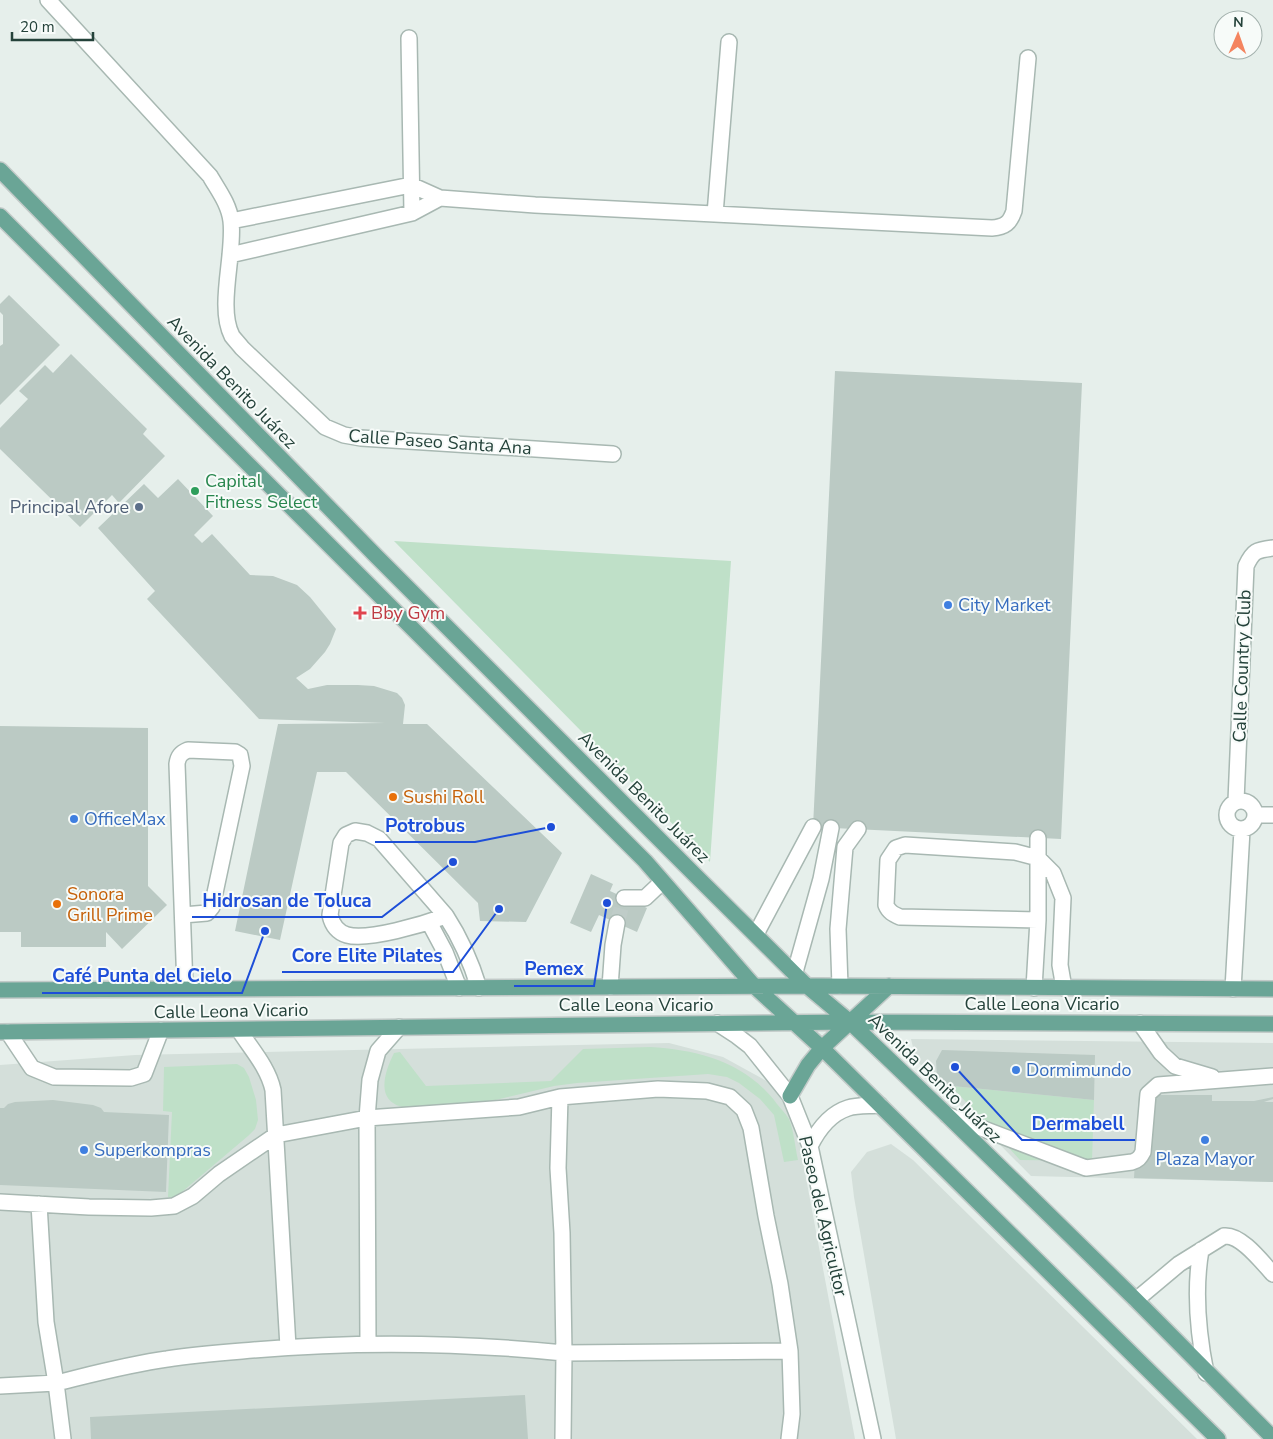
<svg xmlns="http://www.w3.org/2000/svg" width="1273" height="1439" font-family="'Nunito Sans',sans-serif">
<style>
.built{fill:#d4dfda}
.green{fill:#bfe0c8}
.building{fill:#bbcac4}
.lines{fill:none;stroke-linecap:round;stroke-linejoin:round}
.minor-tunnel{stroke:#bfccc8;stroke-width:15;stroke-dasharray:15 8;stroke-linecap:butt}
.minor-casing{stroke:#a8b8b2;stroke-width:18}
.major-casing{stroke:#c2cac8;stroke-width:18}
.minor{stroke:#fff;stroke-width:15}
.major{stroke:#6aa596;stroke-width:15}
.leisure-dot{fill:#2e9e5b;stroke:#f7fbf9;stroke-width:2}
.service-dot{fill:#5c6f8a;stroke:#f7fbf9;stroke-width:2}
.shop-dot{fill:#3f7fe0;stroke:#f7fbf9;stroke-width:2}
.health-dot{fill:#e0444e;stroke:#f7fbf9;stroke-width:2}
.food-dot{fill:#e8710a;stroke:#f7fbf9;stroke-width:2}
.labels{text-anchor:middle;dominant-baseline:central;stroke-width:4;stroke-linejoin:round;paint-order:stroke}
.street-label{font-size:18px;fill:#24423a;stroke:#f7fbf9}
.leisure-label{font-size:18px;fill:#27864d;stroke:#f7fbf9;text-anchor:start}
.service-label{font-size:18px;fill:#4e5e75;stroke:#f7fbf9;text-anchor:end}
.shop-label{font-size:18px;fill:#366cbe;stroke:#f7fbf9;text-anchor:start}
.health-label{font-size:18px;fill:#be3a42;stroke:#f7fbf9;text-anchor:start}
.food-label{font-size:18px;fill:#c56008;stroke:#f7fbf9;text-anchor:start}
.leader{fill:none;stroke:#1d4ed8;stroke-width:2}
.callout-dot{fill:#1d4ed8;stroke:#f7fbf9;stroke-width:2}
.callout-label{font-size:19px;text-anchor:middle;font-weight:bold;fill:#1d4ed8;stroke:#f7fbf9;stroke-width:4;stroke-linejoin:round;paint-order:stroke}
</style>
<rect width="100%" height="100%" fill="#e6efeb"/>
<!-- built -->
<path class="built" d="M911,1039L1273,1043V1182L1031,1176L916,1060Z
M669,1043L723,1057L772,1084L794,1114L855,1439H0V1065L135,1055Z
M891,1144L913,1160L1197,1439H896L854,1197L851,1172L867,1152Z"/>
<!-- green -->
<path class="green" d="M394,541L731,561L710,862Z
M650,1047C699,1050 746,1062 777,1104C781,1109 786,1114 789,1119C794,1131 795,1147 798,1160L784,1162L774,1115L760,1099L739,1083L727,1077L708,1074L577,1083L554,1086L479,1104L408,1108C375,1104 383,1075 394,1053L400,1052L426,1086L551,1081L583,1049Z
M237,1064L244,1068L249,1077L256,1100L258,1120L255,1129L248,1136L176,1197H168L172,1112L163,1111L164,1067Z
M951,1086L1094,1100L1092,1161L1020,1160Z"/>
<!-- building -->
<path class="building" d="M9,295L60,345L0,405V346L3,344V315L0,312V304Z
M71,354L147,429L143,434L165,456L119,503L112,495L80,527L0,449V428L28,399L19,391L45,365L53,373Z
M835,371L1082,383L1061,839L813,827Z
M178,479L213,516L194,535L202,543L212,534L250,575L273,576L297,585L310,597L336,629L330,644L325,652L310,669L296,678L308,689L327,685H358L374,686L397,693L402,698L405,705L403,724H427L562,853L526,922L480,921L478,903L346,772H317L280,940L235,931L278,724L385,723L259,719L147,599L155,591L98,528L144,484L158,498Z
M0,726L148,728V886L167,905L122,949L106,932V947H21V932H0Z
M591,874L613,884L610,891L647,908L637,932L599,915L591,932L570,923Z
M942,1050L1095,1055L1094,1100L942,1085L937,1079L936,1061Z
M1139,1095H1212V1101H1254L1273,1097V1099L1264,1102H1273V1182L1134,1178Z
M53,1100L93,1105L101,1108L104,1112L169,1115L166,1192L0,1185V1108H4L8,1104L15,1102Z
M525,1395L528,1439H91L90,1417Z"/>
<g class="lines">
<!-- minor-tunnel -->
<path class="minor-tunnel" d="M617,923L624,898"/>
<defs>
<path id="minor" d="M48,0L210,176C218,190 229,204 231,221C235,254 217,307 232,336C235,340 239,344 242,348L325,427L344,435L361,438L613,454
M409,38L412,213
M715,214L729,42
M231,221L411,185L440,198L535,205L992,228C1005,227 1010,223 1014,211L1028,58
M230,255L412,213L440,198
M1227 815a14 14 0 1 1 28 0a14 14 0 1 1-28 0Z
M1236,801L1246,566C1253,551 1256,550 1273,548
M1255,815H1273
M355,831L367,833L379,839L446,916C424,924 368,941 347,935C337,932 332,924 330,915L341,843L346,835Z
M1038,838V858L1053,873L1063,898L1060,965L1064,988
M624,898H645L662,882
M183,915L207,913L212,907L242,766L240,755L235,752L188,750C181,753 178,756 177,764L185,988
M446,916C461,939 471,962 479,988
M429,922L445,952L459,988
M756,934L813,827
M795,972L821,879L831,828
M840,986L838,929L845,847L858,829
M610,987L613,945L617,923
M1034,988L1038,920V858L1015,852L905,845L896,848L888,860L886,905C889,912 893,914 900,917L1038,920
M1233,989L1242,830
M717,1023L737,1036L750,1046L790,1096L810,1146L873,1439
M1140,1023L1161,1053L1175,1066L1212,1077
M239,1030C251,1049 268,1067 273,1090L288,1347
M8,1032L32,1068L54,1077L131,1078L144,1074L161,1030
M560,1097L558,1168L562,1233L564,1353L790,1351
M947,1115L1086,1168L1132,1162C1138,1160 1140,1158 1143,1152L1148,1094L1158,1085L1273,1076
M810,1146C818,1130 829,1114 848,1108C857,1105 870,1106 880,1105
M0,1202L89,1207L151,1208L174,1206L193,1196L219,1174L276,1135L367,1118L519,1107L560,1097L658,1089L707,1091L730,1097L744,1110L751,1128L766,1216L780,1284L790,1351L792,1414L789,1439
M1201,1250C1194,1290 1198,1333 1206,1373
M1136,1300L1179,1264L1224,1236C1241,1234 1262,1262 1273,1274
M368,1343L367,1118L370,1080L378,1051L399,1027
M0,1386L56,1383L46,1322L39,1204
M63,1439L56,1383C93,1374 130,1364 167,1359C192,1355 217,1353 242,1351C350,1341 456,1342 564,1353L563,1439"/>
<path id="major" d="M0,170L377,557L700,880L807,986L850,1022L947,1115L1136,1300L1273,1438
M0,216L645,861L754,986L822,1048L1218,1439
M0,990L818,986L1273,989
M0,1032L850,1022L1273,1024
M790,1096L808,1065L822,1048L889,986"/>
</defs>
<!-- minor casing -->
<use href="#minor" class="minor-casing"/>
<!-- major casing -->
<use href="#major" class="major-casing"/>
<!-- minor -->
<use href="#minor" class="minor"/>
<!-- major -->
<use href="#major" class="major"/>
</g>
<!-- markers -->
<circle class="leisure-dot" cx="195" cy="491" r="5"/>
<circle class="service-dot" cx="139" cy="507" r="5"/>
<g class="shop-dot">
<circle cx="948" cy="605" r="5"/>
<circle cx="74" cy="819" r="5"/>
<circle cx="1016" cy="1070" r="5"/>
<circle cx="1205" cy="1140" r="5"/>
<circle cx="84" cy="1150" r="5"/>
</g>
<path class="health-dot" d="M357.5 605.5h5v5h5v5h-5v5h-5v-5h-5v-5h5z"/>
<g class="food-dot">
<circle cx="393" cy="797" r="5"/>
<circle cx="57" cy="904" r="5"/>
</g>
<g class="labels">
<!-- street labels -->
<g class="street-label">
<text transform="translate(232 382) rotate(46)">Avenida Benito Juárez</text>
<text transform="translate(440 442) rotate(4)">Calle Paseo Santa Ana</text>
<text transform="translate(1242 666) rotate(-88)">Calle Country Club</text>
<text transform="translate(644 797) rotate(45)">Avenida Benito Juárez</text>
<text x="1042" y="1004">Calle Leona Vicario</text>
<text x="636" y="1005">Calle Leona Vicario</text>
<text transform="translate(231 1011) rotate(-1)">Calle Leona Vicario</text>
<text transform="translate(935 1078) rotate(44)">Avenida Benito Juárez</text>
<text transform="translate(823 1216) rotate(77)">Paseo del Agricultor</text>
</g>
<!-- leisure labels -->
<g class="leisure-label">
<text x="205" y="481">Capital<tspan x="205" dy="21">Fitness Select</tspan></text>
</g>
<!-- service labels -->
<g class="service-label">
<text x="129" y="507">Principal Afore</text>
</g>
<!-- shop labels -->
<g class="shop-label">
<text x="958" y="605">City Market</text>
<text x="84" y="819">OfficeMax</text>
<text x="1026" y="1070">Dormimundo</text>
<text x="94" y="1150">Superkompras</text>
<text x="1205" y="1159" text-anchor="middle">Plaza Mayor</text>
</g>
<!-- health labels -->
<g class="health-label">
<text x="371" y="613">Bby Gym</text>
</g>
<!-- food labels -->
<g class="food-label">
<text x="403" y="797">Sushi Roll</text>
<text x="67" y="894">Sonora<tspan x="67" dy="21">Grill Prime</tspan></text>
</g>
</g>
<!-- callouts -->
<path class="leader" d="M551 827L475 842H375M453 862L382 917H192M499 909L453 972H282M607 903L594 986H514M265 931L242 993H42M955 1067L1022 1140H1135"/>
<g class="callout-dot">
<circle cx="551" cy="827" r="5"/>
<circle cx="453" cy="862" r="5"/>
<circle cx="499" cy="909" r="5"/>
<circle cx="607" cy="903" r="5"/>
<circle cx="265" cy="931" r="5"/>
<circle cx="955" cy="1067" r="5"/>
</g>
<g class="callout-label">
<text x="425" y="832">Potrobus</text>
<text x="287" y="907">Hidrosan de Toluca</text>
<text x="367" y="962">Core Elite Pilates</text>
<text x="554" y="975">Pemex</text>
<text x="142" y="982">Café Punta del Cielo</text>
<text x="1078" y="1130">Dermabell</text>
</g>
<!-- north arrow -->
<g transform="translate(1238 35) rotate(2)"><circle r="24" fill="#f7fbf9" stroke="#a3b1ad"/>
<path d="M0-4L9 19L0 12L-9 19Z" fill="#f4845f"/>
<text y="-8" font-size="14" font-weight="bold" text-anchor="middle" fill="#24423a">N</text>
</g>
<!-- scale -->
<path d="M12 32v8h81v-8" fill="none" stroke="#24423a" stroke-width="2.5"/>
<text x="20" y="32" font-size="15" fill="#24423a" stroke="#f7fbf9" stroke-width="4" paint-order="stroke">20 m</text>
</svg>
